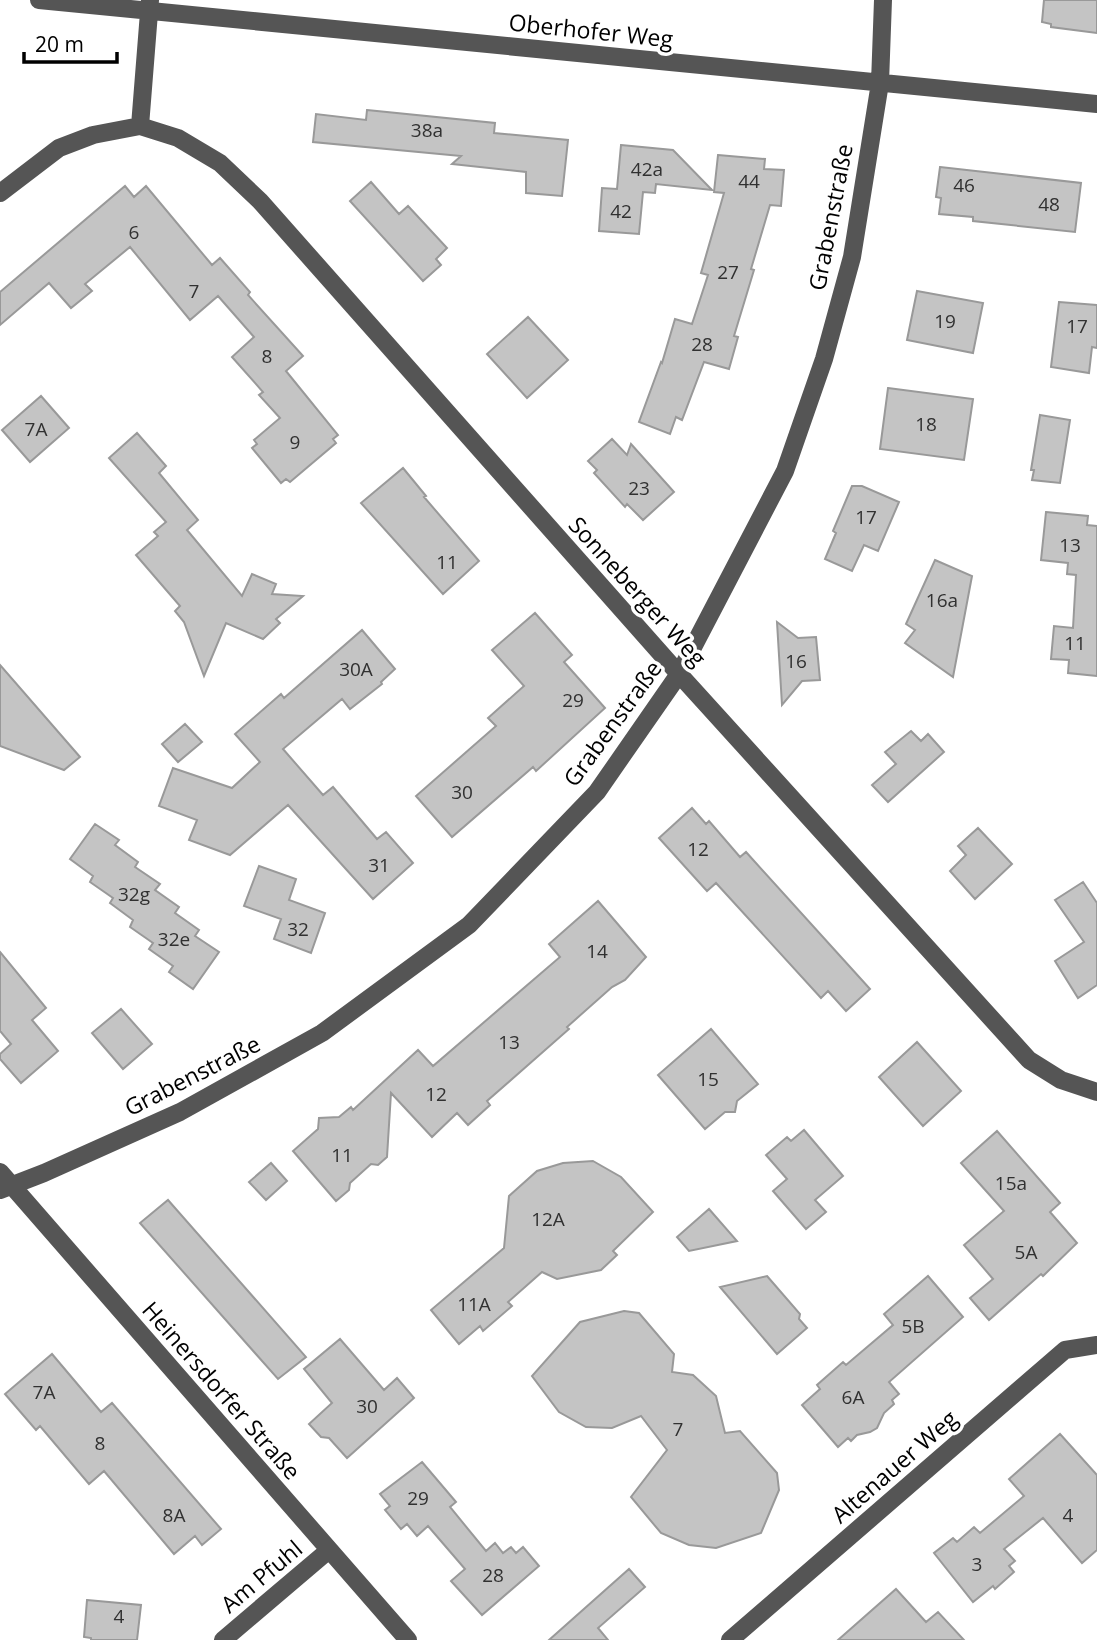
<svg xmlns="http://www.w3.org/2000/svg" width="1097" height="1640" font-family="'Open Sans',sans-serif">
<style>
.building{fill:#c4c4c4;stroke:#999;stroke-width:2}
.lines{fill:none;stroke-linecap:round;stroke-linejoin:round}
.minor{stroke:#555;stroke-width:18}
.labels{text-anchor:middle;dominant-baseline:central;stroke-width:7;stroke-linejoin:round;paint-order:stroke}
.number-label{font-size:19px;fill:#313131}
.street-label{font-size:23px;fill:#000;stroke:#fff}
</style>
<rect width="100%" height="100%" fill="#fff"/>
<!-- building -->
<path class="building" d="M1044,0H1097V33L1051,27V24L1042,22Z
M367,110L495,123L494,133L568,140L562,196L526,193V172L452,164L461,156L313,142L316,114L366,120Z
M621,145L673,150L712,190L656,184L655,193L643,192L639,234L599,231L602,188L617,189Z
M718,155L765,159L764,169L784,170L781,206L770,205L751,269L754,270L734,336L738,337L729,369L704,362L682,420L676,417L670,434L639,422L661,362L662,363L675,319L692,324L708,275L701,273L724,193L714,192Z
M940,167L1081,183L1075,232L973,221V217L939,214L941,198L936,197Z
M371,182L399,214L408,206L447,248L436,259L441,265L423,281L350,201Z
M125,186L134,197L146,186L212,265L220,258L250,292L248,295L303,356L286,371L338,435L333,439L336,443L290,482L286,479L281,483L252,448L257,444L254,440L280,418L259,395L263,392L232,357L254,337L218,296L190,320L130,247L85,284L92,291L71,308L49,283L0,325V292Z
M917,291L983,303L973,353L907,340Z
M1059,302L1097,305V348L1092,347L1089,373L1051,367Z
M528,317L568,360L527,398L487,354Z
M888,388L973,399L964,460L880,449Z
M41,396L69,428L30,462L2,430Z
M1040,415L1070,420L1060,483L1032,480L1034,470H1031Z
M137,433L166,466L159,473L198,520L187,530L242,596L252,574L276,584L272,594L303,596L276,619L280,623L263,639L226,623L204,676L184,622L175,611L180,606L136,555L158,536L154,532L166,522L109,458Z
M612,439L627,455L631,444L674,492L643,520L627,504L625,507L594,473L597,470L588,461Z
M403,468L426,496L424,497L479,561L443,594L361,503Z
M852,486H862L899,502L878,551L864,545L852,571L825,559L836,533L833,531Z
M1046,512L1088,516L1087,525L1097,526V676L1068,673L1069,660L1051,659L1054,626L1073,628L1076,575L1067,574L1068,563L1041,560Z
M935,560L972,576L953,677L905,643L915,630L906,624Z
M535,613L572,655L564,662L605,708L536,771L533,767L452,837L416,796L496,726L488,718L524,686L492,650Z
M777,622L798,638L816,637L820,680L802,681L782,705Z
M362,630L395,669L381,682L382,684L350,709L342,699L283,749L323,795L333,787L377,839L386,832L413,863L373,899L288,805L230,855L189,840L197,820L159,806L173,768L232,788L260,762L235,734L281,694L284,698Z
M0,665L80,757L64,770L0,746Z
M185,724L202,742L178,762L162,744Z
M911,731L921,741L928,734L944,752L888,802L872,785L896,764L885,752Z
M692,808L706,824L709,821L740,857L746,852L870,989L846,1011L828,991L821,998L716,883L707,891L659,838Z
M95,824L119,840L115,845L138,862L135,867L160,884L155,890L179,907L175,913L199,930L195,936L219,952L193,989L169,972L173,966L149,949L153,943L130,927L133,920L110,903L113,898L90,882L93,876L70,859Z
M978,828L1012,864L975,899L950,871L966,855L958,846Z
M259,866L296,879L289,900L325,913L311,953L274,939L281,919L244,906Z
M1083,882L1097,903V985L1078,998L1055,961L1084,942L1055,900Z
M598,901L646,957L625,980L612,987L567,1027L569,1029L487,1101L490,1105L468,1125L457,1113L432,1137L391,1093L387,1157L378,1165L371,1164L350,1183L349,1190L336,1201L293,1151L318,1129L319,1118L339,1117L351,1107L353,1110L418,1050L433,1066L560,957L549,944Z
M0,952L46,1008L32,1020L58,1051L21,1083L0,1059V1054L11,1044L0,1031Z
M121,1009L152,1044L123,1069L92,1033Z
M711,1029L758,1084L737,1101L735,1112H725L705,1129L658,1075Z
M917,1042L961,1091L923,1126L879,1077Z
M804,1130L843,1176L815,1200L826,1212L806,1229L773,1191L787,1179L766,1155L787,1137L791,1141Z
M997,1131L1060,1203L1050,1212L1077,1243L1043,1276L1041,1274L989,1320L970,1298L993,1279L964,1245L1004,1211L961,1163Z
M593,1161L621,1177L653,1212L613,1251L617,1255L601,1270L557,1279L542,1272L508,1302L512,1306L483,1331L480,1326L459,1344L431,1310L504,1248L509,1196L537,1171L563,1163Z
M271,1163L287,1181L266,1200L249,1182Z
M168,1200L306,1357L278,1379L140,1223Z
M709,1209L737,1241L689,1251L677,1237Z
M767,1276L800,1314L799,1319L807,1328L777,1354L720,1287Z
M928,1276L963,1317L889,1382L899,1394L892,1400L894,1404L884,1413L877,1428L870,1432L857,1435L851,1441L848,1438L838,1447L802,1405L820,1389L817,1385L843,1362L846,1365L893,1325L884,1314Z
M624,1311L639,1313L674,1354L672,1372L693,1375L716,1396L725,1433L740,1431L777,1473L779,1490L761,1533L716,1548L689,1545L661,1533L631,1497L667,1450L641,1416L612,1428L586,1427L559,1412L532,1376L580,1322Z
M340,1339L384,1390L397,1378L414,1398L347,1458L329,1438L321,1437L309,1424L332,1403L304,1369Z
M52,1354L101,1412L112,1403L221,1529L202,1545L195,1536L174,1554L104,1471L89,1484L40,1426L36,1430L5,1394Z
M1060,1434L1097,1475V1550L1082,1563L1043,1518L1004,1549L1015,1561L1009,1566L1014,1572L995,1589L993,1586L973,1602L934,1553L953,1538L957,1542L974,1527L980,1533L1024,1496L1009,1479Z
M422,1462L456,1502L450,1507L486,1551L495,1543L503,1553L511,1547L516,1553L523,1547L539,1566L482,1615L451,1581L465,1569L428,1526L417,1536L407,1524L401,1529L385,1510L390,1506L380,1494Z
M629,1569L645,1587L598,1628L608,1640H549Z
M896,1589L926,1622L938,1612L964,1640H838Z
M87,1600L141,1605L137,1640H91V1638L84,1637Z"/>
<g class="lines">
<!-- minor -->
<path class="minor" d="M39,0L1097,104
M140,126L178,138L220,163L260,201L679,674L1029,1060L1061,1080L1097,1092
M0,193L59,148L93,135L140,126L150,0
M0,1172L408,1640
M0,1190L44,1173L180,1112L322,1033L469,925L597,792L679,674L785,471L824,359L852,257L880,83L883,0
M223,1640L329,1550
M730,1640L1065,1350L1097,1345"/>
</g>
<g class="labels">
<!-- number labels -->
<g class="number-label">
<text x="427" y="130">38a</text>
<text x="647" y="169">42a</text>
<text x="749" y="181">44</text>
<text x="964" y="185">46</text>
<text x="1049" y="204">48</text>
<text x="621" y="211">42</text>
<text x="134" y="232">6</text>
<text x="728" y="272">27</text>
<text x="194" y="291">7</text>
<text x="945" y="321">19</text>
<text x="1077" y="326">17</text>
<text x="702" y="344">28</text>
<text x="267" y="356">8</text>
<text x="926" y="424">18</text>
<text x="36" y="429">7A</text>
<text x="295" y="442">9</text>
<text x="639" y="488">23</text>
<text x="866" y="517">17</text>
<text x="1070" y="545">13</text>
<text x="447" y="562">11</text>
<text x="942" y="600">16a</text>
<text x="1075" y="643">11</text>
<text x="796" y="661">16</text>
<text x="356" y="669">30A</text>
<text x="573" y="700">29</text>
<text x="462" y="792">30</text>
<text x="698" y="849">12</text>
<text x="379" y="865">31</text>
<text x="134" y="894">32g</text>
<text x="298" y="929">32</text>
<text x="174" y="939">32e</text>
<text x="597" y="951">14</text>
<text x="509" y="1042">13</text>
<text x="708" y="1079">15</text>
<text x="436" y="1094">12</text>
<text x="342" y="1155">11</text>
<text x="1011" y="1183">15a</text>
<text x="548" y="1219">12A</text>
<text x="1026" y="1252">5A</text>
<text x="474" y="1304">11A</text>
<text x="913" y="1326">5B</text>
<text x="44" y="1392">7A</text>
<text x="853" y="1397">6A</text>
<text x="367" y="1406">30</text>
<text x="678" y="1429">7</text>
<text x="100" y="1443">8</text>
<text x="418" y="1498">29</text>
<text x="174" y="1515">8A</text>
<text x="1068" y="1515">4</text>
<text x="977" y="1564">3</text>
<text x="493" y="1575">28</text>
<text x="119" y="1616">4</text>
</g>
<!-- street labels -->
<g class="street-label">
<text transform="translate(591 30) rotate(6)">Oberhofer Weg</text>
<text transform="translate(830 217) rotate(-79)">Grabenstraße</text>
<text transform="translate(638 591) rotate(48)">Sonneberger Weg</text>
<text transform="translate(612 723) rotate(-54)">Grabenstraße</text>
<text transform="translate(192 1075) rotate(-27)">Grabenstraße</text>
<text transform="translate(222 1390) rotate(49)">Heinersdorfer Straße</text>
<text transform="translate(894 1466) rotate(-41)">Altenauer Weg</text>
<text transform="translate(261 1576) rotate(-40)">Am Pfuhl</text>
</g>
</g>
<!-- scale -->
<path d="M24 52v10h93v-10" fill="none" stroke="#000000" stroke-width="3.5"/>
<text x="35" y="52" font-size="21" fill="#000000" stroke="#ffffff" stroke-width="5" paint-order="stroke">20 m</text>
</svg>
